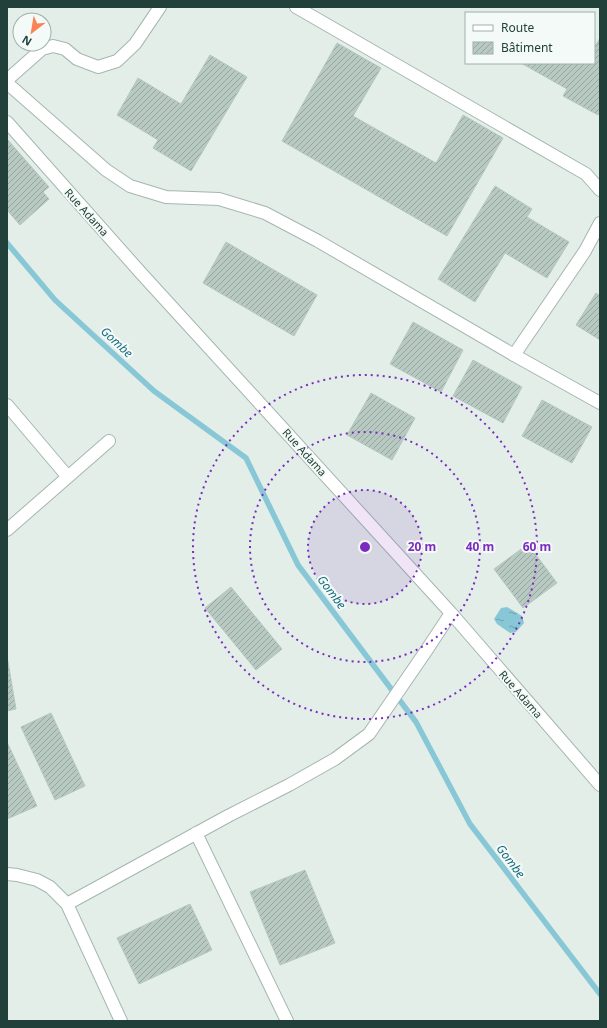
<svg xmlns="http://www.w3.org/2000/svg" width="607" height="1028" font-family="'Noto Sans',sans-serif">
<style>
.water{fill:url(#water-ripples)}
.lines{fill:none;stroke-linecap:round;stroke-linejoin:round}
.stream{stroke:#87c7d6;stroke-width:5.5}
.building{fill:url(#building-hatch);stroke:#b4c8c1}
.service-casing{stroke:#a5b6b1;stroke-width:14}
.minor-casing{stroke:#a5b6b1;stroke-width:14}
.service{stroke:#fff;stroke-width:12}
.minor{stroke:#fff;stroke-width:12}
.ring{fill:none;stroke:#7b2cbf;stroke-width:2;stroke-dasharray:2 4}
.labels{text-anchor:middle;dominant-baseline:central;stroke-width:4;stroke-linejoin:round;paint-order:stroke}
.street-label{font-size:11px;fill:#214039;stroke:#f4faf7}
.water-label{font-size:12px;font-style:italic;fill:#176b81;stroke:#f4faf7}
.centre{fill:#7b2cbf;stroke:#f4faf7;stroke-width:2}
.ring-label{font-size:12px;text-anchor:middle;font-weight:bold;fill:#7b2cbf;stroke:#f4faf7;stroke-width:4;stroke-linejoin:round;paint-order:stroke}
</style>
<defs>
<pattern id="water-ripples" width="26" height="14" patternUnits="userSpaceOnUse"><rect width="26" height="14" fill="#87c7d6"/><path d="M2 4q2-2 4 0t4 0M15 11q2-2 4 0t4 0" fill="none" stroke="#6ea3af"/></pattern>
<pattern id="building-hatch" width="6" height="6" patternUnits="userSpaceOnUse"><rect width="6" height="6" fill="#b8c9c2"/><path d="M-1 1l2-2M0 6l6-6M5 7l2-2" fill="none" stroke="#95a59f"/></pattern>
</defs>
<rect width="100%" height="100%" fill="#e3eee9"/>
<!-- water -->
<path class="water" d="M507,607L522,616L524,623L516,632L510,633L497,624L494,619L501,608Z"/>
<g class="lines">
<!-- stream -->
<path class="stream" d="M7,243L55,300L154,391L246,458L298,565L416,722L470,824L600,994"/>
</g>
<!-- building -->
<path class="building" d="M600,38V112L598,115L563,96L567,89L521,63H594V45L595,46Z
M337,43L381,68L353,116L436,163L463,115L503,138L447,236L282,141Z
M210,55L247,77L191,171L153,148L158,140L117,115L138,78L181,104Z
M7,139L49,187L43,192L49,199L20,225L7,210Z
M495,186L532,209L527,217L569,242L547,278L505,253L475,302L438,279Z
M226,242L317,295L294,336L203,283Z
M596,293L600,296V340L576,325Z
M413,322L463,350L441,392L390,364Z
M473,360L522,387L503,423L453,396Z
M371,393L415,418L392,460L347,435Z
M542,400L592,427L572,463L522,436Z
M528,544L557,583L523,608L494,569Z
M231,587L282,649L256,670L205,608Z
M7,656L16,709L7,711Z
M51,713L85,786L55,800L21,727Z
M7,742L37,806L7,819Z
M305,870L335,943L280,965L250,892Z
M190,904L212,950L139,984L117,938Z"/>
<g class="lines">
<defs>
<path id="service" d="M296,7L586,174L600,190
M7,80L42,49L53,46L65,49L77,59L98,67L117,61L135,44L160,7
M514,355L585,251L600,223"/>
<path id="minor" d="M7,83L106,170L130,186L166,197L219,199L265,213L318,241L514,355L600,403
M7,122L140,272L451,613L600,785
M7,405L68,477
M7,530L109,441
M196,833L287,1021
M7,874L17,875L37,880L50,887L67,904L121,1021
M67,904L228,816L289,785L335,759L369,734L426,651L451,613"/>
</defs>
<!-- service casing -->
<use href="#service" class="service-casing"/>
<!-- minor casing -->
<use href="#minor" class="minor-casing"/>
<!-- service -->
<use href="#service" class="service"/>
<!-- minor -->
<use href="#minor" class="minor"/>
</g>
<!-- distance rings -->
<circle cx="365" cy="547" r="57" fill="#7b2cbf" fill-opacity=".12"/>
<g class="ring">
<circle cx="365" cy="547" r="57"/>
<circle cx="365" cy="547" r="115"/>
<circle cx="365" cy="547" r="172"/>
</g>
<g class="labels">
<!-- street labels -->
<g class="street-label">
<text transform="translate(87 212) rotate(48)">Rue Adama</text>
<text transform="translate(305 452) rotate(48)">Rue Adama</text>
<text transform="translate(521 694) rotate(49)">Rue Adama</text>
</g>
<!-- water labels -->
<g class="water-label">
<text transform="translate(117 342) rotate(43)">Gombe</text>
<text transform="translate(332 592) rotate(53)">Gombe</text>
<text transform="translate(511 861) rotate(53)">Gombe</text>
</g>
</g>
<circle cx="365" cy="547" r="6" class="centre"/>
<g class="ring-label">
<text x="422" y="551">20 m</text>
<text x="480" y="551">40 m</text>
<text x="537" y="551">60 m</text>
</g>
<!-- border -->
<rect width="607" height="1028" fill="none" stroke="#214039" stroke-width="16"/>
<!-- legend -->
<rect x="465" y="12" width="130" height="52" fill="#f4faf7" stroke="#a0b0ab"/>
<rect x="473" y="25" width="20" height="6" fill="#ffffff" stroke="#a0b0ab"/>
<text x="501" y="32" font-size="12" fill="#214039">Route</text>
<rect x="473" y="42" width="20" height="12" fill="url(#building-hatch)" stroke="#a0b0ab"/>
<text x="501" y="52" font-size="12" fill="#214039">Bâtiment</text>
<!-- north arrow -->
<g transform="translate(32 32) rotate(211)"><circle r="19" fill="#f4faf7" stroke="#a0b0ab"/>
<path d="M0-3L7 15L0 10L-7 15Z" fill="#fb8353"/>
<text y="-6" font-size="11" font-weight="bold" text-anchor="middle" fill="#214039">N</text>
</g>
</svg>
